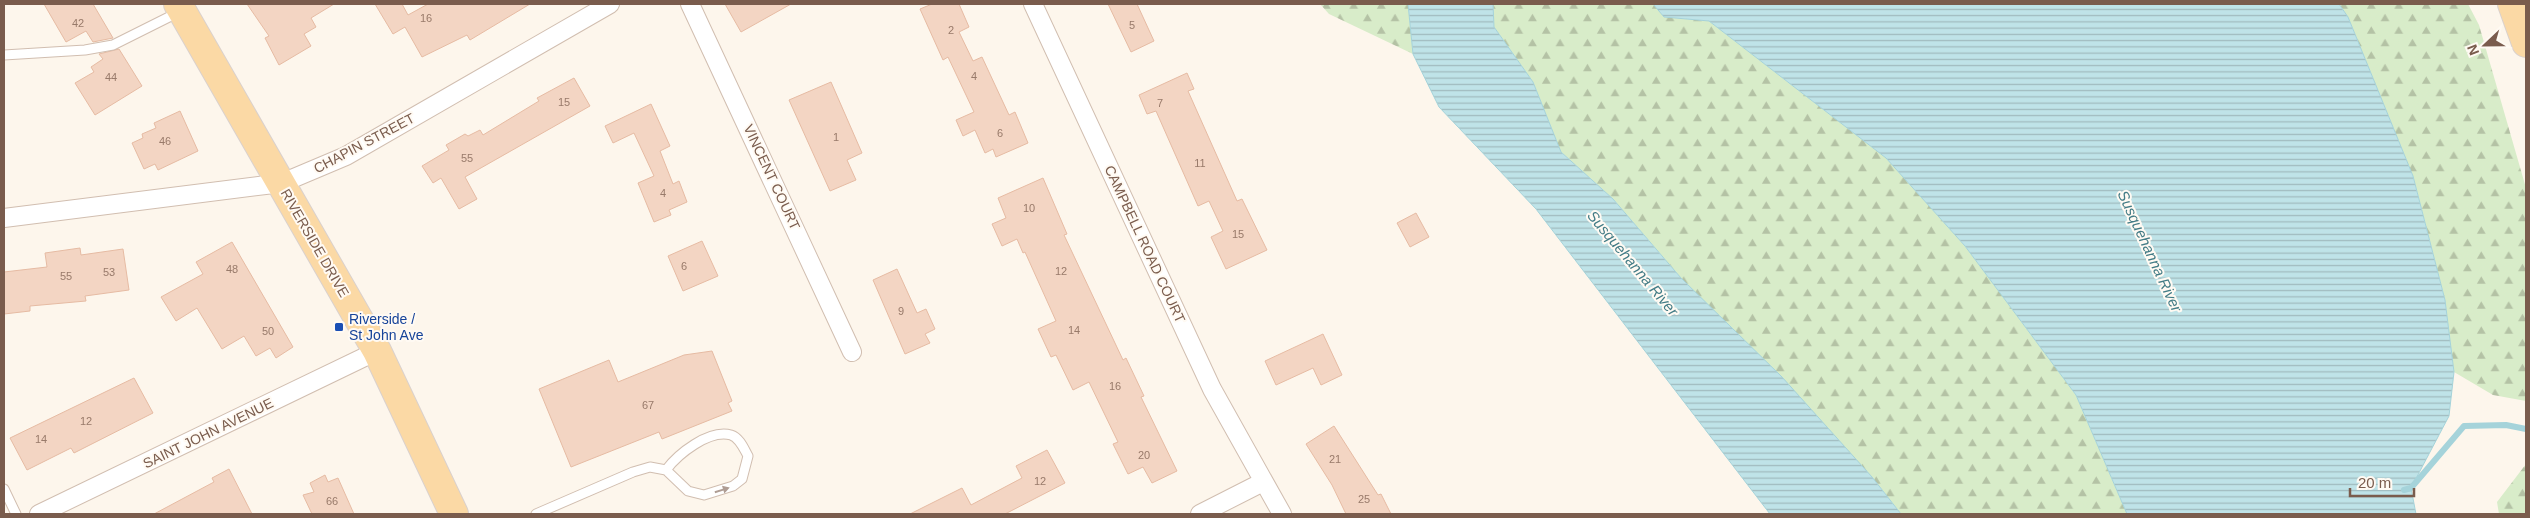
<svg xmlns="http://www.w3.org/2000/svg" width="2530" height="518" font-family="Helvetica,sans-serif">
<style>
.forest{fill:url(#forest-firs)}
.water{fill:url(#water-rules);stroke:#a5d3da}
.lines{fill:none;stroke-linecap:round;stroke-linejoin:round}
.stream{stroke:#a5d3da;stroke-width:6}
.building{fill:#f3d5c3;stroke:#e6bba3}
.service-casing{stroke:#d1beb0;stroke-width:11}
.minor-casing{stroke:#d1beb0;stroke-width:20}
.primary-casing{stroke:#dad1cd;stroke-width:30}
.service{stroke:#fff;stroke-width:9}
.minor{stroke:#fff;stroke-width:18}
.primary{stroke:#fbd9a5;stroke-width:28}
.oneway{fill:#af9d94}
.transit-dot{fill:#1a4fb4;stroke:#fffaf3;stroke-width:2}
.labels{text-anchor:middle;dominant-baseline:central;stroke-width:4;stroke-linejoin:round;paint-order:stroke}
.number-label{font-size:11px;fill:#987a6a}
.street-label{font-size:14px;fill:#7a5c4d;stroke:#fffaf3}
.transit-label{font-size:14px;fill:#164399;stroke:#fffaf3;text-anchor:start}
.water-label{font-size:15px;font-style:italic;fill:#437c86;stroke:#fffaf3}
</style>
<defs>
<pattern id="forest-firs" width="22" height="20" patternUnits="userSpaceOnUse" patternTransform="scale(1.25)"><rect width="22" height="20" fill="#d8ecc9"/><path d="M5 1l3.5 6h-7zM16 11l3.5 6h-7z" fill="#b4c2a5"/></pattern>
<pattern id="water-rules" width="6" height="5" patternUnits="userSpaceOnUse" patternTransform="scale(1.25)"><rect width="6" height="5" fill="#bfe3e8"/><path d="M0 2.5h6" fill="none" stroke="#a0bbbe"/></pattern>
</defs>
<rect width="100%" height="100%" fill="#fdf6ec"/>
<!-- forest -->
<path class="forest" d="M1320,4H1408L1413,54L1329,14Z
M1493,4H1653L1664,17L1709,21L1886,158L1965,246L2076,395L2127,514H1901L1872,477L1681,278L1613,199L1561,152L1533,82L1494,27Z
M2339,4H2468L2479,25L2526,188V401L2493,395L2454,372L2445,300L2413,176L2348,17Z
M2526,464V514H2499L2497,502Z"/>
<!-- water -->
<path class="water" d="M1408,4H1493L1494,27L1533,82L1561,152L1613,199L1681,278L1782,377L1872,477L1901,514H1770L1536,209L1439,107L1413,54Z
M1653,4H2339L2348,17L2413,176L2445,300L2454,372L2449,416L2411,488L2416,514H2127L2076,395L1965,246L1886,158L1709,21L1664,17Z"/>
<g class="lines">
<!-- stream -->
<path class="stream" d="M2404,490L2411,488L2464,426L2506,425L2526,429"/>
</g>
<!-- building -->
<path class="building" d="M44,4H93L113,38L93,42L86,31L66,42Z
M247,4H334L311,18L316,27L304,34L311,46L279,65L265,38L269,36Z
M375,4H402L408,15L428,4H530L470,40L467,35L422,57L405,27L393,34Z
M725,4H791L741,32Z
M932,4H959L969,27L959,32L973,61L982,57L1009,115L1015,112L1028,143L996,157L993,149L985,153L975,130L963,136L956,120L974,112L948,57L943,60L920,9Z
M1108,4H1137L1154,41L1131,52Z
M119,49L142,86L95,115L75,83L94,72L91,67L103,59L99,54Z
M1187,73L1194,89L1188,91L1237,201L1242,199L1267,250L1226,269L1211,237L1223,231L1209,201L1198,206L1156,111L1147,114L1139,95Z
M574,78L590,106L465,177L477,199L459,209L441,178L433,183L422,166L449,150L446,145L465,134L468,136L480,130L483,135L539,101L537,98Z
M831,82L862,153L847,160L856,180L830,191L789,100Z
M651,104L670,146L660,151L673,184L679,181L687,202L669,210L671,215L654,222L638,183L654,176L634,133L613,143L605,126Z
M180,111L198,151L158,170L155,164L144,169L132,143L143,138L142,134L156,128L154,123Z
M1043,178L1067,234L1064,235L1123,360L1126,358L1144,396L1141,397L1177,471L1152,483L1143,467L1128,474L1113,444L1118,442L1089,382L1073,390L1056,355L1051,357L1038,329L1056,321L1025,252L1023,253L1017,239L1002,246L992,224L1006,218L998,198Z
M1416,213L1429,237L1410,247L1397,223Z
M702,241L718,276L683,291L668,256Z
M232,242L293,347L276,358L270,348L256,356L244,336L222,349L197,308L176,321L161,297L203,274L196,262Z
M80,248L81,255L123,249L129,290L85,296L86,301L30,306V311L4,314V272L47,267L45,253Z
M897,269L917,313L926,309L935,329L925,334L930,343L905,354L873,280Z
M1323,334L1342,375L1321,385L1313,368L1276,385L1265,361Z
M712,351L732,401L728,403L732,411L662,439L659,432L571,467L539,389L609,360L618,382L684,355Z
M134,378L153,413L74,453L71,448L27,470L10,438Z
M1334,426L1378,495L1381,494L1391,514H1346L1332,485L1306,444Z
M1047,450L1065,483L1005,514H910L962,488L971,505L1022,478L1016,466Z
M229,469L252,514H154L214,482L212,478Z
M325,475L328,482L338,478L354,514H312L303,495L314,492L310,483Z"/>
<g class="lines">
<defs>
<path id="service" d="M4,55L85,50L113,45L179,12
M4,489L16,514
M536,514L633,472L650,467L666,470L688,491L704,495L733,486L742,479L748,456C744,449 740,438 731,435C709,429 678,454 666,470"/>
<path id="minor" d="M690,4L852,352
M1033,4L1212,389L1282,514
M4,218L282,183L346,156L610,4
M39,514L377,351
M1200,514L1263,482"/>
<path id="primary" d="M178,4L377,351L454,514
M2512,4L2526,43"/>
</defs>
<!-- service casing -->
<use href="#service" class="service-casing"/>
<!-- minor casing -->
<use href="#minor" class="minor-casing"/>
<!-- primary casing -->
<use href="#primary" class="primary-casing"/>
<!-- service -->
<use href="#service" class="service"/>
<!-- minor -->
<use href="#minor" class="minor"/>
<!-- primary -->
<use href="#primary" class="primary"/>
</g>
<!-- one-way arrows -->
<defs><path id="oneway-solid" d="M-6-.8H1V-3.2L6.5 0L1 3.2V.8H-6Z" transform="scale(1.25)"/></defs>
<use class="oneway" href="#oneway-solid" transform="translate(722 490) rotate(-17)"/>
<!-- markers -->
<rect class="transit-dot" x="334" y="322" width="10" height="10" rx="2.5"/>
<g class="labels">
<!-- number labels -->
<g class="number-label">
<text x="426" y="18">16</text>
<text x="78" y="23">42</text>
<text x="1132" y="25">5</text>
<text x="951" y="30">2</text>
<text x="974" y="76">4</text>
<text x="111" y="77">44</text>
<text x="564" y="102">15</text>
<text x="1160" y="103">7</text>
<text x="1000" y="133">6</text>
<text x="836" y="137">1</text>
<text x="165" y="141">46</text>
<text x="467" y="158">55</text>
<text x="1200" y="163">11</text>
<text x="663" y="193">4</text>
<text x="1029" y="208">10</text>
<text x="1238" y="234">15</text>
<text x="684" y="266">6</text>
<text x="232" y="269">48</text>
<text x="1061" y="271">12</text>
<text x="109" y="272">53</text>
<text x="66" y="276">55</text>
<text x="901" y="311">9</text>
<text x="1074" y="330">14</text>
<text x="268" y="331">50</text>
<text x="1115" y="386">16</text>
<text x="648" y="405">67</text>
<text x="86" y="421">12</text>
<text x="41" y="439">14</text>
<text x="1144" y="455">20</text>
<text x="1335" y="459">21</text>
<text x="1040" y="481">12</text>
<text x="1364" y="499">25</text>
<text x="332" y="501">66</text>
</g>
<!-- street labels -->
<g class="street-label">
<text transform="translate(364 143) rotate(-28)">CHAPIN STREET</text>
<text transform="translate(772 177) rotate(65)">VINCENT COURT</text>
<text transform="translate(315 243) rotate(60)">RIVERSIDE DRIVE</text>
<text transform="translate(1145 244) rotate(65)">CAMPBELL ROAD COURT</text>
<text transform="translate(208 433) rotate(-26)">SAINT JOHN AVENUE</text>
</g>
<!-- transit labels -->
<g class="transit-label">
<text x="349" y="319">Riverside /<tspan x="349" dy="16">St John Ave</tspan></text>
</g>
<!-- water labels -->
<g class="water-label">
<text transform="translate(2150 251) rotate(65)">Susquehanna River</text>
<text transform="translate(1633 263) rotate(50)">Susquehanna River</text>
</g>
</g>
<!-- border -->
<rect width="2530" height="518" fill="none" stroke="#7a5c4d" stroke-width="10"/>
<!-- north arrow -->
<g transform="translate(2485 45) rotate(248)" stroke="#fffaf3" stroke-width="4" paint-order="stroke">
<path d="M0-4L9 19L0 12L-9 19Z" fill="#7a5c4d"/>
<text y="-8" font-size="14" font-weight="bold" text-anchor="middle" fill="#7a5c4d">N</text>
</g>
<!-- scale -->
<path d="M2350 488v8h64v-8" fill="none" stroke="#7a5c4d" stroke-width="2.5"/>
<text x="2358" y="488" font-size="15" fill="#7a5c4d" stroke="#fffaf3" stroke-width="4" paint-order="stroke">20 m</text>
</svg>
